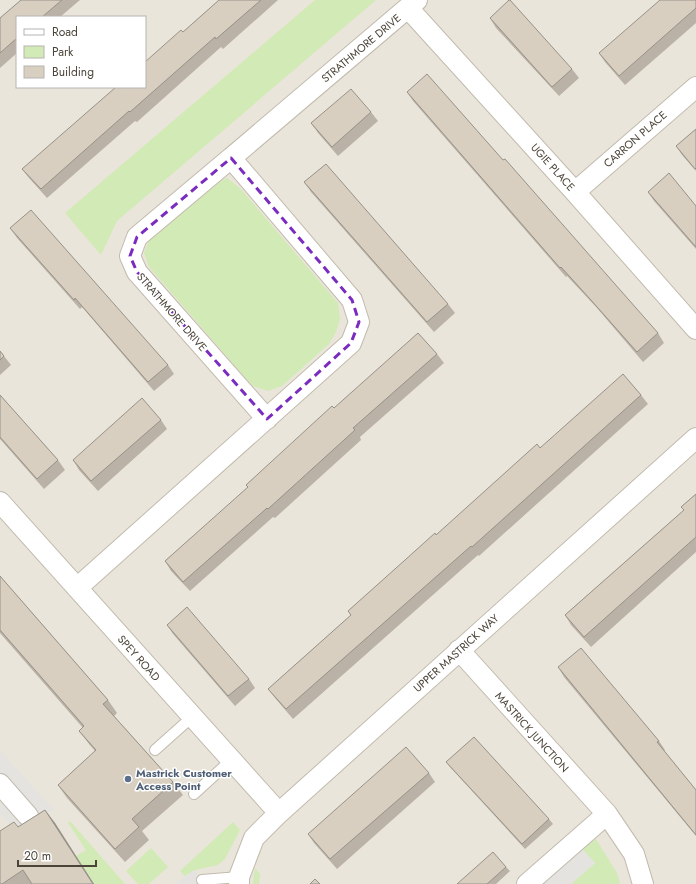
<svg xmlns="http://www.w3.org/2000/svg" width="696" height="884" font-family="Jost,sans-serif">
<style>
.residential{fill:#eae5da;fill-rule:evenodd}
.green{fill:#d2eab5}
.parking{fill:#e5e3e0}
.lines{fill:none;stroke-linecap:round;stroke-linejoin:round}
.lane-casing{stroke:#c2bbae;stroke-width:12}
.street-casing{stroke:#c2bbae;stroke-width:22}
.lane{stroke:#fff;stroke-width:10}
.street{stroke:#fff;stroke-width:20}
.wall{fill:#bab2a6}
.shaded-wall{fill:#979187}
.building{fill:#d8cfc1;stroke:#979187}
.marked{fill:none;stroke:#7b2cbf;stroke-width:3;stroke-dasharray:8 5;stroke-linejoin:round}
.service-dot{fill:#5c6f8a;stroke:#fff;stroke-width:1.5}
.labels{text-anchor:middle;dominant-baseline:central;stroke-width:3;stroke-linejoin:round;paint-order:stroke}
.street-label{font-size:11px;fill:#4b4439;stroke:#fff}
.service-label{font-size:11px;font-weight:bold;fill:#4e5e75;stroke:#fff;text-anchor:start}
</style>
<rect width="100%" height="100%" fill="#f6f3ec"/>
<!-- residential -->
<path class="residential" d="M0,0H696V884H0ZM17,17H145V87H17Z"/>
<!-- green -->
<path class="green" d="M315,0H376L117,221L101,255L65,213Z
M227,178L240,188L338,303L340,319L336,332L329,344L282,386L268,391L253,386L242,374L149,267L144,253L150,238L213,184Z
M70,821L125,884H94L76,856L86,850L68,823Z
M233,822L240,830L225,859L218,865L195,870L185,876L180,871Z
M596,839L617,873L620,884H571L595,863L582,849Z
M151,848L168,867L149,884H138L126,871Z
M255,868L260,874L259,884H253Z"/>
<!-- parking -->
<path class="parking" d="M0,750L54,810L17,832L0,814Z
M582,849L595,863L571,884H541Z
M195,870L204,884H175L185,876Z"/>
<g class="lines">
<defs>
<path id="lane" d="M155,750L192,717
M194,794L231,760
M202,880L239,877"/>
<path id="street" d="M408,8L575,192L696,329
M231,158L417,0
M575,192L696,87
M0,502L279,813
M77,588L351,343L359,322L352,300L231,158L137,237L130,256L137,272L267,419
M459,650L607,814L634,854L643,884
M0,784L28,816
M239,884V877L254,838L279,813L696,438
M527,884L607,814"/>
</defs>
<!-- lane casing -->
<use href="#lane" class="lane-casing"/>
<!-- street casing -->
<use href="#street" class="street-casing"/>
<!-- lane -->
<use href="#lane" class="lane"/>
<!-- street -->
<use href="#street" class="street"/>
</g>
<!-- wall -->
<path class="wall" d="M21,0H80L60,17H17V53L0,68V18Z
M219,0H278L223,49L221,47L137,122L135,121L47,198L29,178L22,169L183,32Z
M696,0V23L625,85L605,62L599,53Z
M490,18L572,69L579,78L559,96L496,28Z
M407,92L658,333L664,343L643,362L597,308L567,276L566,277L413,101Z
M371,112L378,121L338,156L318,133L311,123Z
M696,129V171L682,155L676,146Z
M304,182L448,304L455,313L434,332L311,192Z
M648,192L696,206V249L654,201Z
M10,228L168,365L174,374L154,391L82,307L80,309L17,238Z
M0,351L4,356L11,365L0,375Z
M437,354L444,363L360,437L361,440L275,518L273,517L190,591L171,571L165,561L248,488L246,485L334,408Z
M0,395L58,460L65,470L44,489L0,439Z
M641,395L648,404L479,556L478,555L293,719L275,698L268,689L351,615L348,611L436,535L540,448Z
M161,420L167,429L98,491L79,470L73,460Z
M696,494V552L591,647L571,625L565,615L684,510L681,507Z
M0,576L108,700L117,713L114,716L173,782L183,795L142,831L149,840L125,862L67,798L58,785L95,751L89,744L79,731L83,728L0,633Z
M167,625L249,679L255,688L235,706L173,634Z
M558,667L659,741L665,750L664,751L696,790V836L564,677Z
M446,762L549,819L553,824L525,849L450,767Z
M429,773L435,782L337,869L314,843L308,834Z
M45,810L55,823L94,884H0L18,827Z
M506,867L510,871L496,884H457Z"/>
<!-- shaded-wall -->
<path class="shaded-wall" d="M45,810L55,823L94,884H93Z"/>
<!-- building -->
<path class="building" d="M21,0H62L42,17H17V38L0,53V18Z
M219,0H261L216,39L215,37L130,112L129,111L41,189L22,169L116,87H145V62L181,30L183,32Z
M509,0H510L572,69L552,87L490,18Z
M660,0H696V8L619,76L599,53Z
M427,74L503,160L505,159L658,333L637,352L590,299L561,267L560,268L407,92Z
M351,89L371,112L332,147L311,123Z
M696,129V168L695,169L676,146Z
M326,164L448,304L427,322L304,182Z
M669,173L696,206V247L648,192Z
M31,210L168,365L148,382L75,298L74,300L10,228Z
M418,333L437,354L353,428L355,430L268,509L267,508L183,582L165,561L248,487L246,485L332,406L334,408Z
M0,351L4,356L0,360Z
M623,374L641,395L472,547L471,546L286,709L268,689L351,615L348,611L405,560L435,533L436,535L537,444L540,448Z
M0,395L58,460L37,479L0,437Z
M142,398L161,420L91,481L73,460Z
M696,494V537L584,637L565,615L684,510L681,507Z
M0,576L108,700L103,704L173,782L132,819L139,827L115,849L58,785L96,750L79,731L84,726L0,630Z
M187,607L249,679L228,696L167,625Z
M581,648L659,741L657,742L696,790V835L558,667Z
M474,737L549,819L522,844L446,762Z
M406,747L429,773L330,859L308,834Z
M45,810L93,884H32L23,870L2,884H0V831L14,822L18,827Z
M493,852L506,867L487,884H457Z
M315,879L320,884H310Z"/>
<!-- marked area -->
<path class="marked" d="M231,158L352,300L359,322L351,343L267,419L137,272L130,256L137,237Z"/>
<!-- markers -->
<circle class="service-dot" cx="128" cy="779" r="4"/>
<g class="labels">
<!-- street labels -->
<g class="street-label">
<text transform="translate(361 48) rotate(-40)">STRATHMORE DRIVE</text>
<text transform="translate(635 139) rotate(-41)">CARRON PLACE</text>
<text transform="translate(553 167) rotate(48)">UGIE PLACE</text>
<text transform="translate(172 312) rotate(49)">STRATHMORE DRIVE</text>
<text transform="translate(456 653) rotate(-42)">UPPER MASTRICK WAY</text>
<text transform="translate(139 658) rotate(48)">SPEY ROAD</text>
<text transform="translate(532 732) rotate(48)">MASTRICK JUNCTION</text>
</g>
<!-- service labels -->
<g class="service-label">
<text x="136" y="773">Mastrick Customer<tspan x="136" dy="13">Access Point</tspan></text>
</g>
</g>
<!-- legend -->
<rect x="16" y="16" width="130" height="72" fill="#ffffff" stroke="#b7b4b0"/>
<rect x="24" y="29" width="20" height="6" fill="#ffffff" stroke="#b7b4b0"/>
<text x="52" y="36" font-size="12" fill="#4b4439">Road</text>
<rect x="24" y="46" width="20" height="12" fill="#d2eab5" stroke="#b7b4b0"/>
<text x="52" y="56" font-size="12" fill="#4b4439">Park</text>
<rect x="24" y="66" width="20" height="12" fill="#d8cfc1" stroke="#b7b4b0"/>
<text x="52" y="76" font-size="12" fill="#4b4439">Building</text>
<!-- scale -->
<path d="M18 860v6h78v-6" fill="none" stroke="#4b4439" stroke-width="2"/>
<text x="24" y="860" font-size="12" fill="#4b4439" stroke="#ffffff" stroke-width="3" paint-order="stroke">20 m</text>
</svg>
